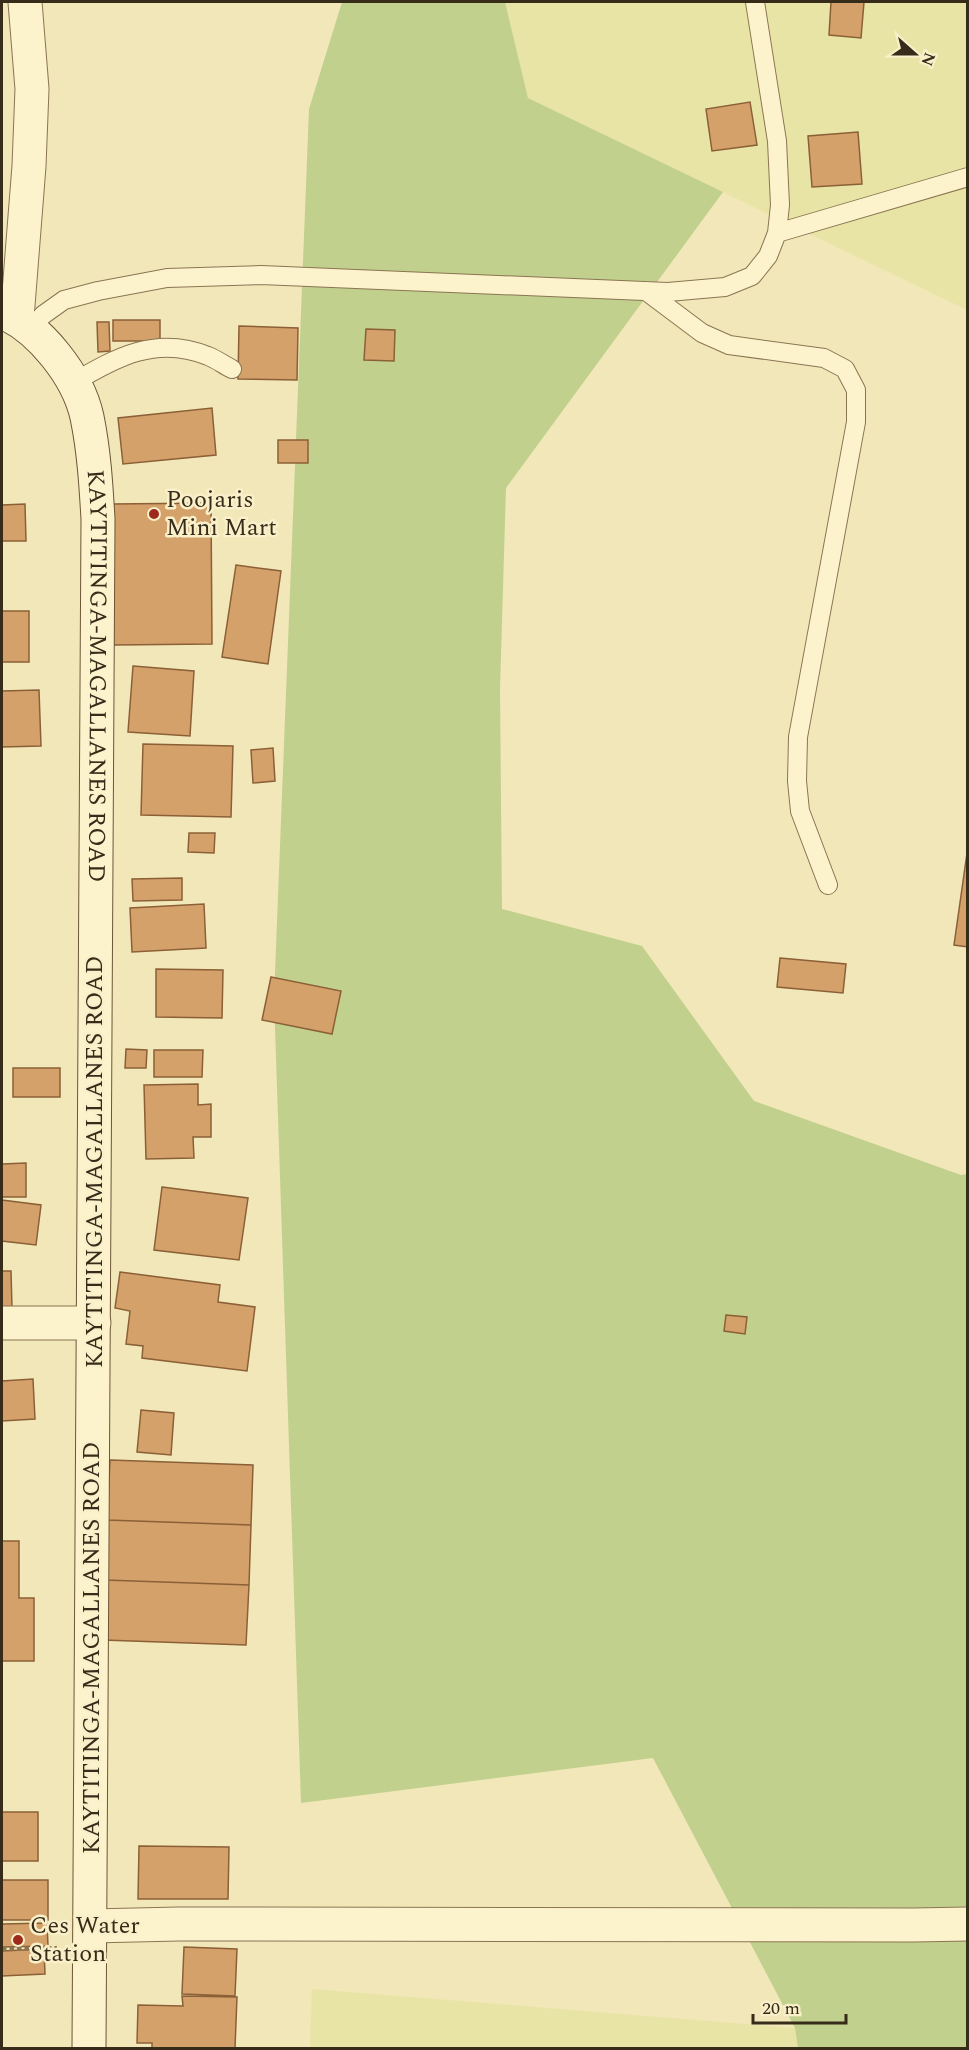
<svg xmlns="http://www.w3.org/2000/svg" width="969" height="2050" font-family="Spectral,serif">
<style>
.farmland{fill:#e8e4a6}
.green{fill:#c2d08d}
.building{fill:#d4a16b;stroke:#8b6036;stroke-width:1.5}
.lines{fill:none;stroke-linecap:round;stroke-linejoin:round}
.lane-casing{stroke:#8a7552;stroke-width:20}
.street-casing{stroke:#8a7552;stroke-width:35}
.secondary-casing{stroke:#6b5636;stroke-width:35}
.path{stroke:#8a7552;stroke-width:4;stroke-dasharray:4.5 3;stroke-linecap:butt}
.lane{stroke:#fcf3cd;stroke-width:18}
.street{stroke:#fcf3cd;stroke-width:33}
.secondary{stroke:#fcf3cd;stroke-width:33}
.poi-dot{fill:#9e291d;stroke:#f9f0c9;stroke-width:2}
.labels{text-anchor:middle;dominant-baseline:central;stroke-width:5;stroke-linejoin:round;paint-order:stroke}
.poi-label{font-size:24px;fill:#372b19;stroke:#f9f0c9;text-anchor:start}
.street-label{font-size:24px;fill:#372b19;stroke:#f9f0c9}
</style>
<rect width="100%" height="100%" fill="#f2e7b9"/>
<!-- farmland -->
<path class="farmland" d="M505,2H967V310L528,98Z
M312,1989L795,2028L798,2048H310Z"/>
<!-- green -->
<path class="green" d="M342,2H505L528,98L723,192L506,488L500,689L502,909L642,946L754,1101L961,1175L967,1174V2048H798L795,2028L653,1758L301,1803L274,998L309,109Z"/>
<!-- building -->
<path class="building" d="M831,2H864L861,38L829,35Z
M750,102L757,145L712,151L706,109Z
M858,132L862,184L812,187L808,136Z
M113,320H160V341H113Z
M97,322H109L110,351L98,352Z
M239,326L298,328L297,380L238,379Z
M366,329L395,330L394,361L364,360Z
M212,408L216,455L123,464L118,418Z
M278,440H308V463H278Z
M211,503L212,644L113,645L112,504Z
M25,504L26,541H2V505Z
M236,565L281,571L268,664L222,657Z
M2,611H29V662H2Z
M133,666L194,671L190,736L128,732Z
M39,690L41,746L2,747V691Z
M143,744L233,746L231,817L141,815Z
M273,748L275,781L253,783L251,750Z
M189,833H215L214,853L188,852Z
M968,846V947L954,945Z
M182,878V900L133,901L132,879Z
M204,904L206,948L132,952L130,908Z
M780,958L846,964L843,993L777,987Z
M156,969L223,970L222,1018L156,1017Z
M271,977L341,991L332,1034L262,1020Z
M126,1049L147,1050L146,1068H125Z
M154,1050H203L202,1077H154Z
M13,1068H60V1097H13Z
M198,1084V1105L211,1104V1137H193L194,1158L146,1159L144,1085Z
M26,1163V1197H2V1164Z
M162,1187L248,1198L239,1260L154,1250Z
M2,1200L41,1205L36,1245L2,1241Z
M2,1271H11L12,1308H2Z
M120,1272L220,1285L218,1302L255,1307L247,1371L142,1358L143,1346L126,1344L130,1311L115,1308Z
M726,1315L747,1317L745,1334L724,1331Z
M33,1379L35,1419L2,1421V1381Z
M141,1410L174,1413L171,1455L137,1452Z
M110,1460L253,1465L251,1525L107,1520Z
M107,1520L251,1525L249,1585L105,1580Z
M2,1541H19V1598H34V1661H2Z
M105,1580L249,1585L246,1645L103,1640Z
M2,1812H38V1861H2Z
M139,1846L229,1847L228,1899H138Z
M2,1880H48V1920H2Z
M47,1923L48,1946L2,1947V1924Z
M184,1947L237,1949L235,1996L182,1994Z
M44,1949L45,1974L2,1976V1951Z
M182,1996L237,1997L235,2048H152V2043H137L138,2005L183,2006Z"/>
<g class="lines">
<defs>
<path id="lane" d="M777,233L968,177
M646,291L702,333L729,345L824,358L845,369L856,390V422L798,737L797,781L800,811L828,885
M31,329L43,315L64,300L98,291L167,278L261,275L668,292L725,287L752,276L768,256L777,233L780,205L777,141L755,2
M73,383C116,357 157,335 208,356C216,359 224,365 232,369"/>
<path id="street" d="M17,318L29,166L32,89L25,2
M2,1323H94
M91,1926L179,1924L914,1925L968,1924"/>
<g id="secondary">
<path id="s1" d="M2,312C40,328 78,376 87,417C94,451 96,485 98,519L89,2048"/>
</g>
</defs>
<!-- lane casing -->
<use href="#lane" class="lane-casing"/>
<!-- street casing -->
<use href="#street" class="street-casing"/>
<!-- secondary casing -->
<use href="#secondary" class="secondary-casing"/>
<!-- path -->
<path class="path" d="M2,1949L57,1948"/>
<!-- lane -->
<use href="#lane" class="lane"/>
<!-- street -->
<use href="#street" class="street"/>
<!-- secondary -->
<use href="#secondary" class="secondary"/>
</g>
<!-- markers -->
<g class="poi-dot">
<circle cx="154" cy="514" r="6"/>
<circle cx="18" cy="1940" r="6"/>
</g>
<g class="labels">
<!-- poi labels -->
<g class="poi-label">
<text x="166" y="500">Poojaris<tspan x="166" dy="28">Mini Mart</tspan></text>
<text x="30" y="1926">Ces Water<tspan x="30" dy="28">Station</tspan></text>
</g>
<!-- street labels -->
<g class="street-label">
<text stroke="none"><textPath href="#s1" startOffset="399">KAYTITINGA-MAGALLANES ROAD</textPath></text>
<text transform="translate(95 1162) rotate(-90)">KAYTITINGA-MAGALLANES ROAD</text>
<text transform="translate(92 1648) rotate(-90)">KAYTITINGA-MAGALLANES ROAD</text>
</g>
</g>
<!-- border -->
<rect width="969" height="2050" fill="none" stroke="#372b19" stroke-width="6"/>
<!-- north arrow -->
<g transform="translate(915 54) rotate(111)" stroke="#f9f0c9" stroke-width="4.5" paint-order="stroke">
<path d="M0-4.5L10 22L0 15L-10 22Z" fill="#372b19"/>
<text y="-9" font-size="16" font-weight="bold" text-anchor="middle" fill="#372b19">N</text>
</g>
<!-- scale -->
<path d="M753 2014v9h93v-9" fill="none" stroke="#372b19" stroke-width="3"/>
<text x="762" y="2014" font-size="18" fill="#372b19" stroke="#f9f0c9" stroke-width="4.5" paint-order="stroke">20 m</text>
</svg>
